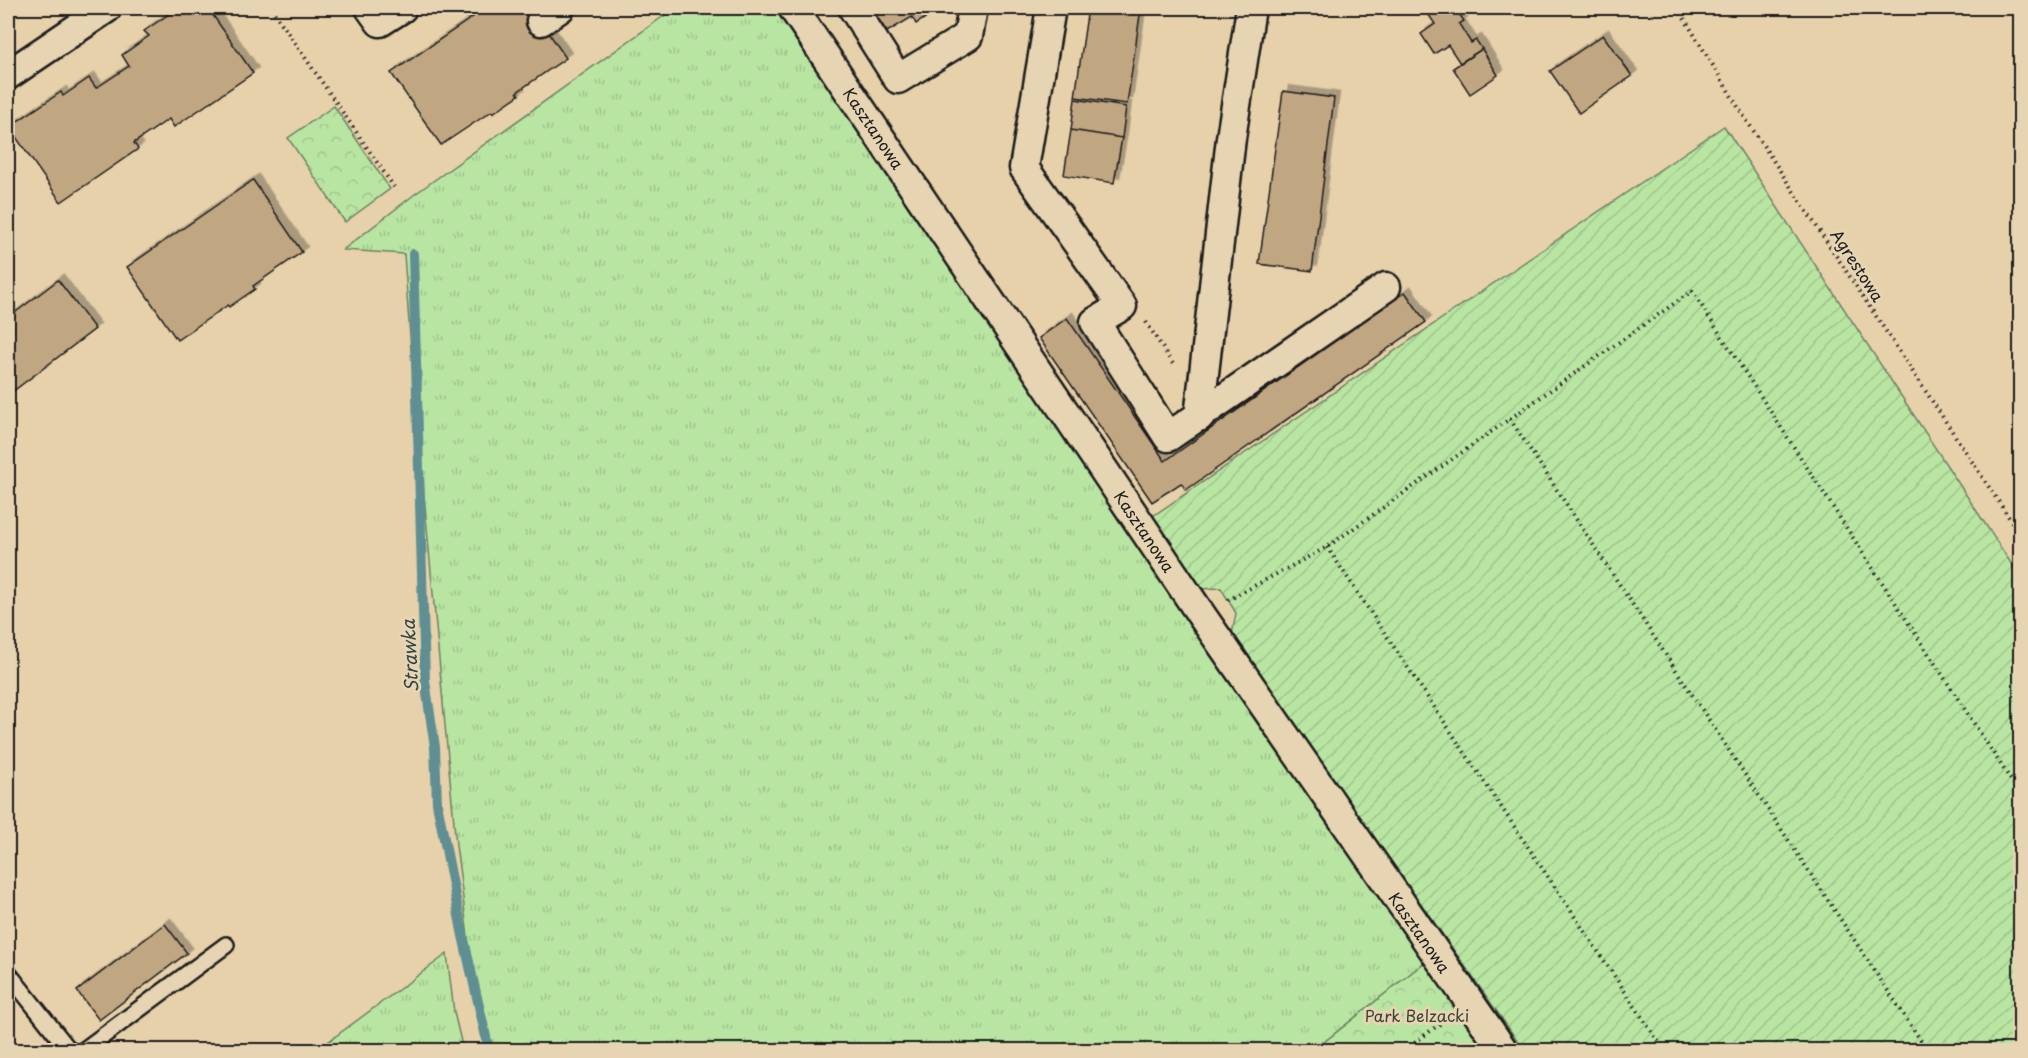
<svg xmlns="http://www.w3.org/2000/svg" width="2028" height="1058" font-family="'Playpen Sans',sans-serif">
<style>
.grass{fill:url(#grass-tufts);stroke:#6a8060;stroke-width:1.5}
.park{fill:url(#park-crowns);stroke:#6a8060;stroke-width:1.5}
.garden{fill:url(#garden-furrows);stroke:#6a8060;stroke-width:1.5}
.lines{fill:none;stroke-linecap:round;stroke-linejoin:round}
.stream{stroke:#5e8f93;stroke-width:10}
.building{fill:#c1a682;stroke:#1c1c1c;stroke-width:1.5;filter:url(#shadow)}
.service-casing{stroke:#1c1c1c;stroke-width:20}
.minor-casing{stroke:#1c1c1c;stroke-width:33}
.path{stroke:#1c1c1c;stroke-width:4;stroke-dasharray:1.5 4.5;stroke-linecap:butt}
.service{stroke:#e6d4b2;stroke-width:15}
.minor{stroke:#e6d4b2;stroke-width:28}
.labels{text-anchor:middle;dominant-baseline:central;stroke-width:6;stroke-linejoin:round;paint-order:stroke}
.street-label{font-size:16px;fill:#1c1c1c;stroke:#e6d4b2}
.park-label{font-size:16px;fill:#3b4437;stroke:#e6d4b2}
.water-label{font-size:18px;font-style:italic;fill:#324244;stroke:#e6d4b2}
</style>
<defs>
<pattern id="grass-tufts" width="24" height="20" patternUnits="userSpaceOnUse" patternTransform="scale(1.5)"><rect width="24" height="20" fill="#b9e5a3"/><path d="M3 7l-1-3M5 7V3M7 7l1-3M15 17l-1-3M17 17v-4M19 17l1-3" fill="none" stroke="#9ec48c"/></pattern>
<pattern id="park-crowns" width="20" height="18" patternUnits="userSpaceOnUse" patternTransform="scale(1.5)"><rect width="20" height="18" fill="#b9e5a3"/><path d="M2 6a3 3 0 1 1 6 0M12 15a3 3 0 1 1 6 0" fill="none" stroke="#9ec48c"/></pattern>
<pattern id="garden-furrows" width="10" height="10" patternUnits="userSpaceOnUse" patternTransform="scale(1.5)"><rect width="10" height="10" fill="#b9e5a3"/><path d="M-1 1l2-2M0 10L10 0M9 11l2-2" fill="none" stroke="#9ec48c"/></pattern>
<filter id="shadow"><feDropShadow dx="5.5" dy="-5.5" stdDeviation="0" flood-color="#0004"/></filter>
</defs>
<rect width="100%" height="100%" fill="#e7d1ab"/>
<filter id="ink" filterUnits="userSpaceOnUse"><feTurbulence type="fractalNoise" baseFrequency=".0167" numOctaves="2"/><feDisplacementMap in="SourceGraphic" scale="12" xChannelSelector="R" yChannelSelector="G"/><feConvolveMatrix kernelMatrix="1 2 1 2 8 2 1 2 1" color-interpolation-filters="sRGB"/></filter>
<g filter="url(#ink)">
<!-- grass -->
<path class="grass" d="M675,8H775L1425,962L1314,1050H492L469,944L456,845L412,364L404,254L343,250L415,194Z
M447,954L454,1012L463,1050H317Z"/>
<!-- park -->
<path class="park" d="M334,106L390,189L345,222L288,138Z
M1425,962L1486,1050H1314Z"/>
<!-- garden -->
<path class="garden" d="M1724,126L2020,577V1050H1524L1232,635L1236,613L1221,588L1200,589L1150,518Z"/>
<g class="lines">
<!-- stream -->
<path class="stream" d="M413,254L425,681L435,747L437,803L463,936L489,1050"/>
</g>
<!-- building -->
<path class="building" d="M178,8H208L253,73L174,127L169,119L134,143L138,149L61,202L9,127L61,92L63,96L89,78L96,88L129,66L122,55L149,36L144,31Z
M486,8H532L566,58L517,92L519,95L493,113L492,111L441,145L391,73Z
M871,8H941L916,24L912,17L887,32Z
M1088,8H1141L1127,104L1075,97Z
M1424,8H1455L1464,21L1459,24L1471,43L1476,40L1482,49L1460,63L1448,45L1434,54L1421,34L1435,24Z
M1603,35L1632,76L1579,113L1550,71Z
M1482,49L1498,75L1470,94L1453,68Z
M1283,91L1334,98L1312,271L1259,264Z
M1075,99L1126,107L1122,138L1071,130Z
M1071,130L1122,138L1114,183L1064,175Z
M253,180L302,252L253,286L255,289L229,307L228,305L177,340L127,267Z
M58,280L95,329L8,395V318Z
M1405,292L1426,322L1186,490L1181,483L1152,502L1039,338L1067,318L1165,461Z
M165,924L187,953L99,1020L77,991Z"/>
<g class="lines">
<defs>
<path id="service" d="M8,973L69,1050
M84,1050L226,945"/>
<path id="minor" d="M370,8L380,22L402,8
M793,8L1202,616L1503,1050
M853,8L898,79L968,36L973,8
M1051,8L1024,168L1122,306L1095,322L1168,437L1386,287
M541,21L560,8
M8,75L107,8
M1199,417L1231,138L1251,8"/>
</defs>
<!-- service casing -->
<use href="#service" class="service-casing"/>
<!-- minor casing -->
<use href="#minor" class="minor-casing"/>
<!-- path -->
<path class="path" d="M271,8L394,187
M1678,8L1743,115L2020,534
M1146,322L1173,364
M1510,419L1927,1050
M1327,547L1664,1050
M1228,600L1327,547L1692,291L2020,794
M1405,1050L1445,1020"/>
<!-- service -->
<use href="#service" class="service"/>
<!-- minor -->
<use href="#minor" class="minor"/>
</g>
</g>
<g class="labels">
<!-- street labels -->
<g class="street-label">
<text transform="translate(874 128) rotate(56)">Kasztanowa</text>
<text transform="translate(1858 265) rotate(57)">Agrestowa</text>
<text transform="translate(1145 531) rotate(56)">Kasztanowa</text>
<text transform="translate(1420 932) rotate(55)">Kasztanowa</text>
</g>
<!-- park labels -->
<g class="park-label">
<text x="1417" y="1015">Park Belzacki</text>
</g>
<!-- water labels -->
<g class="water-label">
<text transform="translate(409 656) rotate(-93)">Strawka</text>
</g>
</g>
<!-- margin -->
<rect width="2028" height="1058" fill="none" stroke="#e6d4b2" stroke-width="30"/>
<rect x="15" y="15" width="1998" height="1028" fill="none" stroke="#1c1c1c" stroke-width="2" filter="url(#ink)"/>
</svg>
